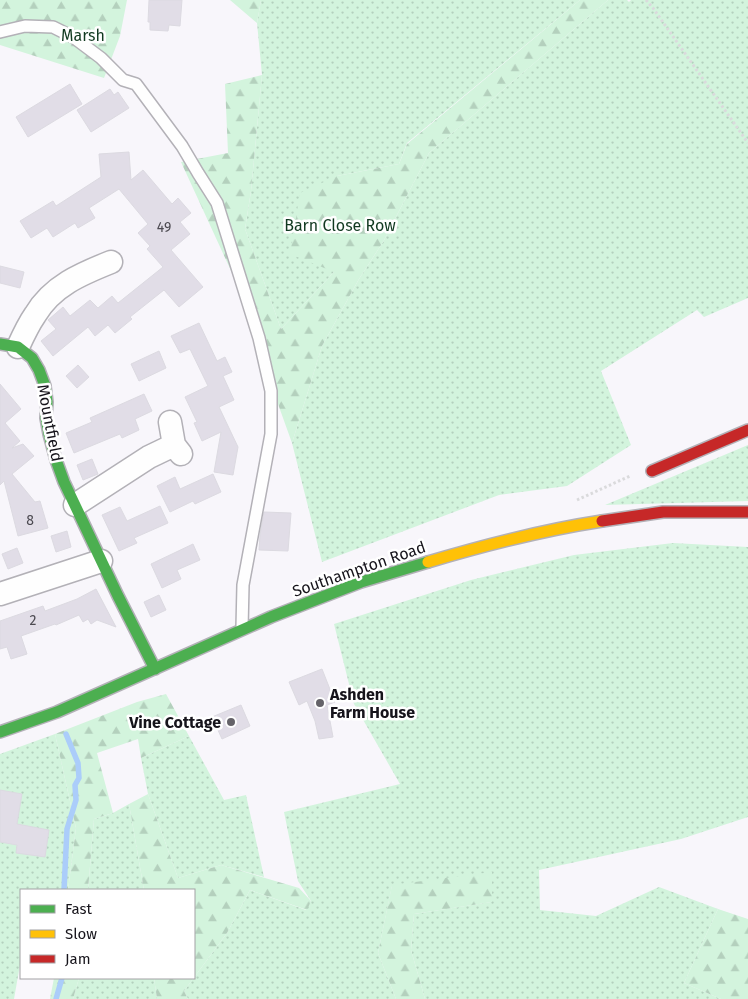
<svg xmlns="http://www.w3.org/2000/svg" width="748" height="999" font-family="'Fira Sans',sans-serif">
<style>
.grass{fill:url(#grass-dots)}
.forest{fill:url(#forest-firs)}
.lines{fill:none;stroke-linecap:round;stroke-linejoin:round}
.stream{stroke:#abcdfa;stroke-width:5.5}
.building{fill:#e1dde7;stroke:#dcdae1}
.lane-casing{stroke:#b3b1b7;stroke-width:14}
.street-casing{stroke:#b3b1b7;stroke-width:25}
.fast-casing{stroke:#b3b1b7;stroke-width:14}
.slow-casing{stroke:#b3b1b7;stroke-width:14}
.jam-casing{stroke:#b3b1b7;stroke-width:14}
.path{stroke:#dadadc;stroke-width:3;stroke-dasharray:2.5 2.5;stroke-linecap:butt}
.lane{stroke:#fefefe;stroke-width:11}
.street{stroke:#fefefe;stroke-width:22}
.fast{stroke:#4caf50;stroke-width:11}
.slow{stroke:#ffc107;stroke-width:11}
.jam{stroke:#c62828;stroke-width:11}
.poi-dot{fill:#656369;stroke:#fff;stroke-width:2}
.labels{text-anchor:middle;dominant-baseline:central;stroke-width:5;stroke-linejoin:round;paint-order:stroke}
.number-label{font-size:14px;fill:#4c4a51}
.park-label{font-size:16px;fill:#113920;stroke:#fff}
.street-label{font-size:16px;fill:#16141b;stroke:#fff}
.poi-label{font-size:16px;font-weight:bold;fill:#16141b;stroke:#fff;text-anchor:start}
</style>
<defs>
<pattern id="grass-dots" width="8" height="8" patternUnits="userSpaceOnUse" patternTransform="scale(1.25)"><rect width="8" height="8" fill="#d3f4dd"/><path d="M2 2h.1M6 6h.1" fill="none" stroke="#b4d0bd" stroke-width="1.8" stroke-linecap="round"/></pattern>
<pattern id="forest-firs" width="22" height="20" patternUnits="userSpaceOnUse" patternTransform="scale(1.25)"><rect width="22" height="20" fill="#d3f4dd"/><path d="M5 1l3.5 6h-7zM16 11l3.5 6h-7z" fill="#b4d0bd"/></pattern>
</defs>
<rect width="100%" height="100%" fill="#f8f6fb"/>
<!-- grass -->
<path class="grass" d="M261,0H580L407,143L399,164L337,176L334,272L281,329L245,229L251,191L262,75L257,23Z
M608,0H627L629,2L631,0H748V298L704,317L697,310L601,371L631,445L567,486L499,495L322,562L292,443L322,346L359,279L383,242L429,153Z
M748,445V501L605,505Z
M673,543L748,547V817L681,839L539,870L540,910L596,916L659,887L718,909L684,983L721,999H425L411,950L414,914L491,902L392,886L378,953L396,999H188L184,991L227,933L250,890L306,910L311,901L298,881L284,812L400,784L354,704L334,624L471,580L574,555Z
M55,734L76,828L68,890H21V959L14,999H0V754Z
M189,736L224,800L246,795L264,877L221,865L178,878L148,794L141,758Z
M129,804L144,890H88L94,819L113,813Z
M79,978H154L157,999H73Z"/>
<!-- forest -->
<path class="forest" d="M0,0H127L120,36L104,78L0,45Z
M230,0H261L257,23Z
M580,0H608L429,153L383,242L359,279L322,346L292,443L246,315L238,286L181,162L228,153L225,84L262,75L251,191L245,229L281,329L334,272L290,254L300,193L337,176L399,164L407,144Z
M166,694L189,736L141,758L138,739L97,753L113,813L94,819L88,890H68L76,828L55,734L137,702Z
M148,794L178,878L221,865L299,888L311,901L307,910L250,890L227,933L184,991L188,999H157L154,978H194V890H144L129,804Z
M492,872V902L414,914L411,950L425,999H396L378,953L392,885Z
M718,909L748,919V999H721L684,983Z
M54,978H79L73,999H50Z"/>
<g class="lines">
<!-- stream -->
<path class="stream" d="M64,890L67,829L76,800L75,785L79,778L78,763L66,734
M56,999L62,978"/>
</g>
<!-- building -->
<path class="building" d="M149,0H182L180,26L169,25L168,31L150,30V22H148Z
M70,84L82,104L28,137L16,117Z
M110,89L114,95L118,92L129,108L91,132L77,110Z
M129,152L131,180L143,170L172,204L178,198L191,213L180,222L190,234L171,250L203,287L179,307L164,290L130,317L132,319L115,333L108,325L95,336L88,327L53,356L41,341L56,329L48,320L63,307L70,316L90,300L98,308L112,296L118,303L163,267L147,249L150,246L138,233L148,224L119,189L89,208L95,218L78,228L75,223L53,237L47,228L31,238L20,221L53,201L56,206L101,177L99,154Z
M0,266L24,272L20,288L0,283Z
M199,323L217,361L225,357L232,372L223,376L234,400L219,407L238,447L233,475L214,472L221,432L202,441L194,423L197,422L185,397L208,386L190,349L180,353L171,336Z
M159,351L166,368L139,381L131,364Z
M78,365L89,377L77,388L66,376Z
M0,384L21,409L5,423L20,441L12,448L23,444L34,456L12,474L35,502L40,501L48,528L18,536L4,481L0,485Z
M144,394L152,411L135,419L139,430L122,438L120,434L74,453L66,433L92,422L90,418Z
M92,459L98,474L83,480L77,465Z
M213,474L221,492L195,504L193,501L170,512L157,486L175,477L180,489Z
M160,506L168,523L134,538L137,543L119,551L102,515L120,507L127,521Z
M264,512L291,513L288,551L259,550L260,535Z
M67,531L71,547L56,552L51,536Z
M193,544L200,560L177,570L181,579L162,588L151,564Z
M17,548L23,563L8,569L2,554Z
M96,589L116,627L97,620L91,624L88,619L83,622L79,615L56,625L55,624L21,636L27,654L11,659L7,647L0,649V621L43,606L45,611L77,599Z
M159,595L166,610L151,617L144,602Z
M322,669L335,702L327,705L333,737L319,739L315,721L307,701L299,705L289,682Z
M241,705L250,726L222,739L212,717Z
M0,790L22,794L17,824L49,830L45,857L16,853L17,845L0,842Z"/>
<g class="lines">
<defs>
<path id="lane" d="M0,32L25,26L53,27L73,37L101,58L123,80L136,84L182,146L198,173L217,203L259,338L271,391V434L243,585L242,628"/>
<path id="street" d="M18,347C23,336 28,325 35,315C52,286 81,274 111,262
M170,422L174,445
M75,505L149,457L174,445L181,454
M0,594L101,561"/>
<path id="fast" d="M0,344L18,347L32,358L39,370L45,386L47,402L46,418L49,434L56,460L64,482L118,596L155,669
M0,732L57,712L271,617L361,582L428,562"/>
<path id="slow" d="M428,562C485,545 543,530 602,521"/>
<path id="jam" d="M652,471L748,430
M602,521L663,512H748"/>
</defs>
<!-- lane casing -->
<use href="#lane" class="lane-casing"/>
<!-- street casing -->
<use href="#street" class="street-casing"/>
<!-- fast casing -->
<use href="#fast" class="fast-casing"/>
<!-- slow casing -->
<use href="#slow" class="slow-casing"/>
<!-- jam casing -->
<use href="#jam" class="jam-casing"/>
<!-- path -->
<path class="path" d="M646,0L653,8L748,143
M577,500L630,476"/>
<!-- lane -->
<use href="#lane" class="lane"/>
<!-- street -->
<use href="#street" class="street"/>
<!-- fast -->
<use href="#fast" class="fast"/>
<!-- slow -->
<use href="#slow" class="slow"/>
<!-- jam -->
<use href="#jam" class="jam"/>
</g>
<!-- markers -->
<g class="poi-dot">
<circle cx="320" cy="703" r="5"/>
<circle cx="231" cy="722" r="5"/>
</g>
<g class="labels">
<!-- number labels -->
<g class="number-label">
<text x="164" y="227">49</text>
<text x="30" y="520">8</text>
<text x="33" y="620">2</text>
</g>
<!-- park labels -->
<g class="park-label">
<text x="83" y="35">Marsh</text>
<text x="340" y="225">Barn Close Row</text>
</g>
<!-- street labels -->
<g class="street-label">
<text transform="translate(50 423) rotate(79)">Mountfield</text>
<text transform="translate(359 569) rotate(-19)">Southampton Road</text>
</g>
<!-- poi labels -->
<g class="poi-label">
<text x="330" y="694">Ashden<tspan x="330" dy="18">Farm House</tspan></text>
<text x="221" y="722" text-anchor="end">Vine Cottage</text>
</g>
</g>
<!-- legend -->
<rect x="20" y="889" width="175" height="90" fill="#ffffff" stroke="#a2a1a4"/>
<rect x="30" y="905" width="25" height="8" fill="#4caf50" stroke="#a2a1a4"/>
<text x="65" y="914" font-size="15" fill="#16141b">Fast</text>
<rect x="30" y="930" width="25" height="8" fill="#ffc107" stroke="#a2a1a4"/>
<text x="65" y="939" font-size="15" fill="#16141b">Slow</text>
<rect x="30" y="955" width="25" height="8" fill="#c62828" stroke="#a2a1a4"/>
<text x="65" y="964" font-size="15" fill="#16141b">Jam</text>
</svg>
